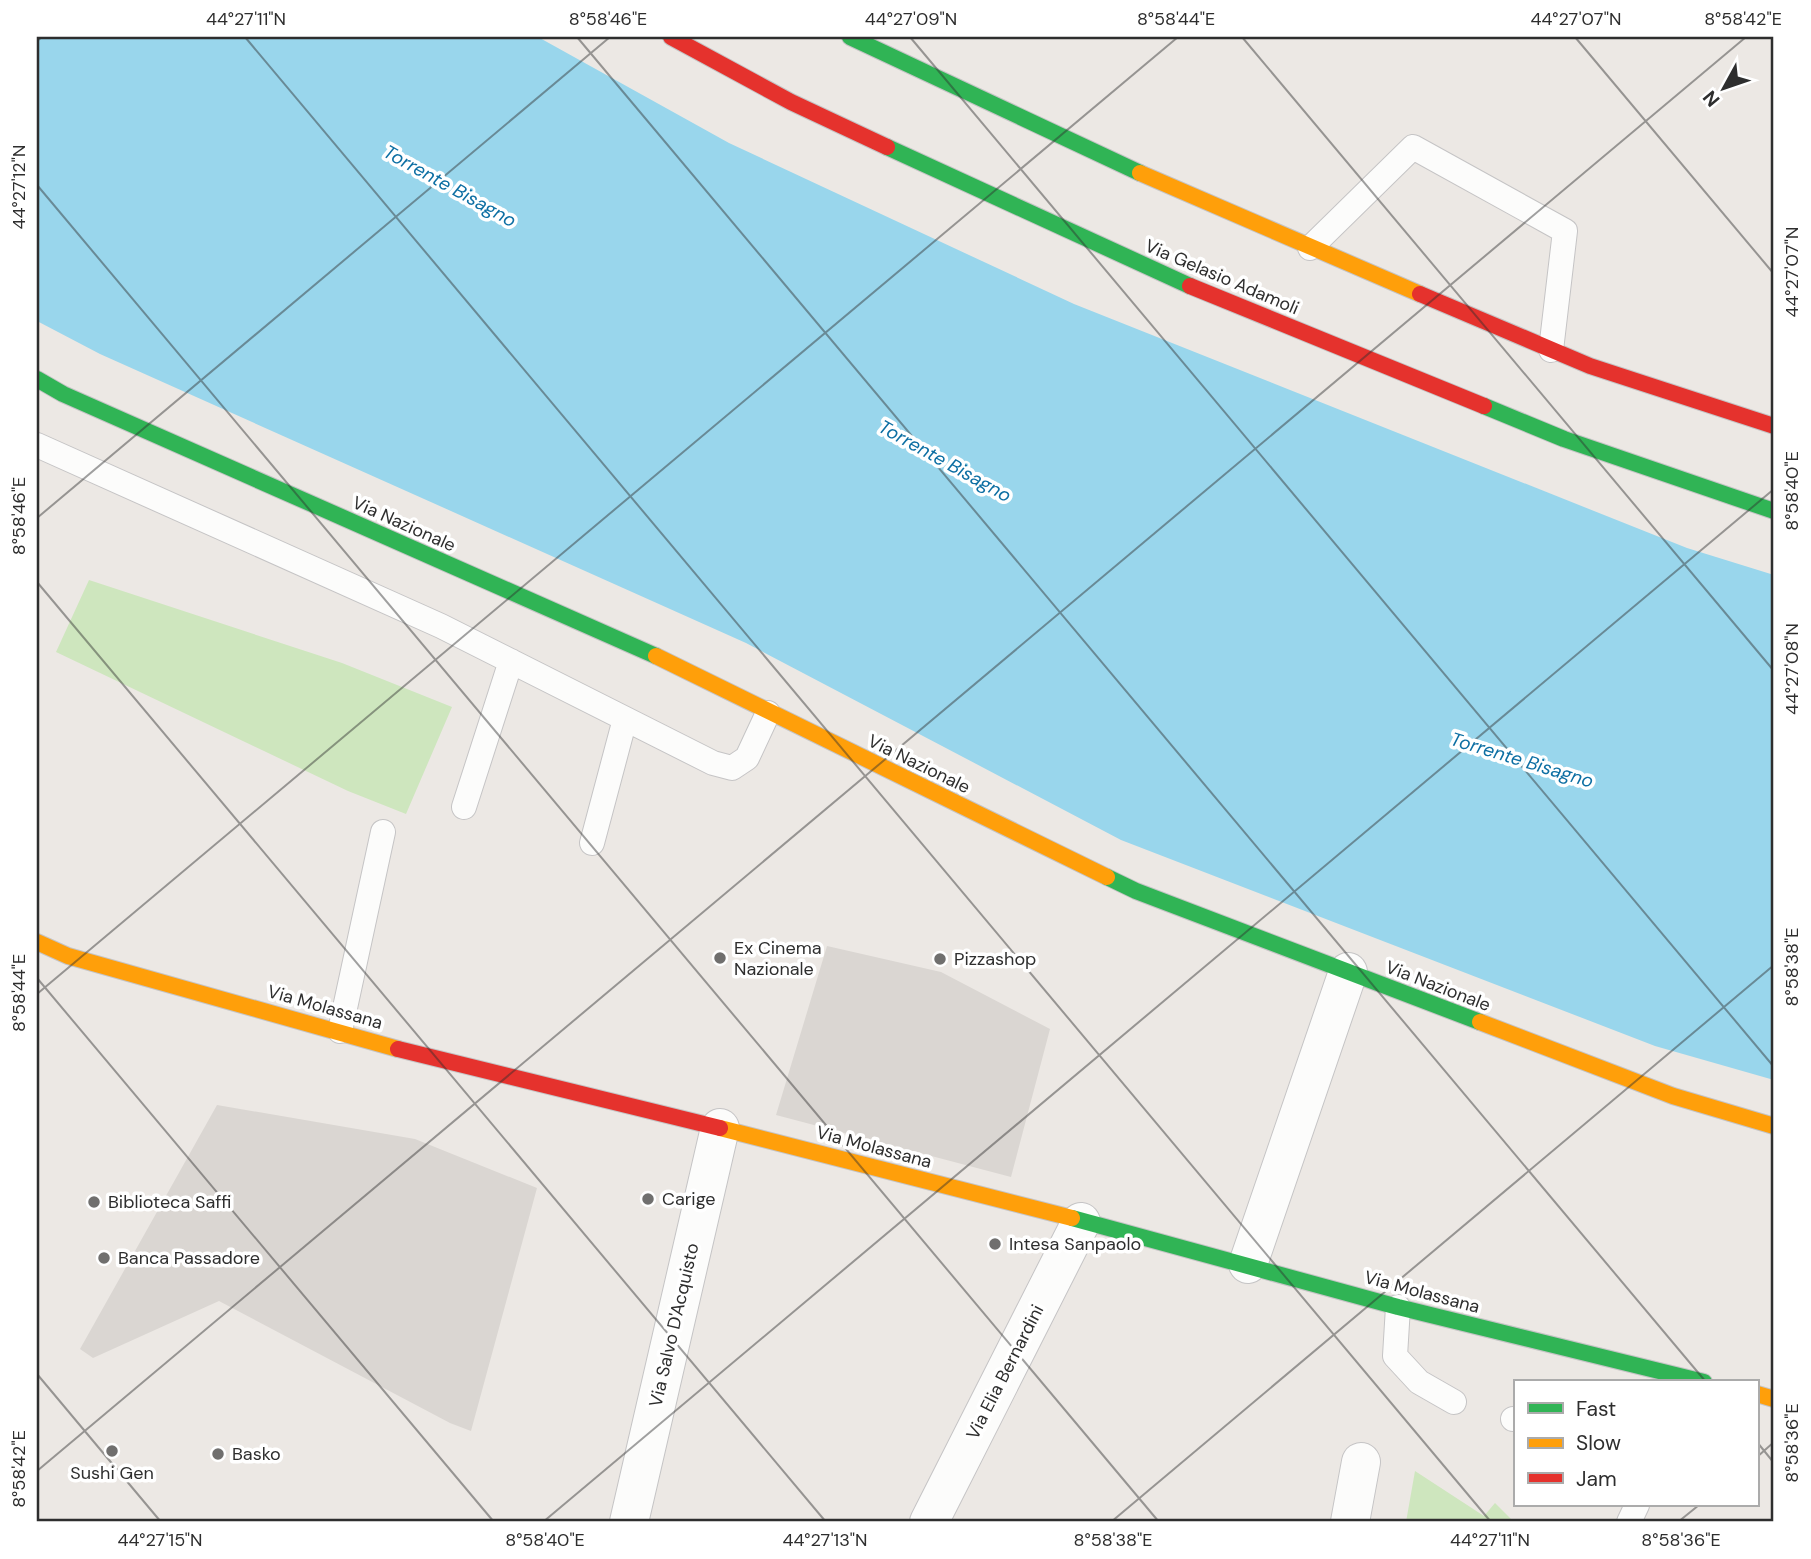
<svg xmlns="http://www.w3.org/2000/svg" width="1811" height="1559" font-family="'DM Sans',sans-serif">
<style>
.green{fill:#cee6be}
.plaza{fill:#dad6d2}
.water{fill:#99d6ec}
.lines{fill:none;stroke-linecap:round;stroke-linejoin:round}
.lane-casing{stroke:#c5c4c5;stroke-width:26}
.street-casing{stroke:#c5c4c5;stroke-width:40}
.fast-casing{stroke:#c5c4c5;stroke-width:18}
.slow-casing{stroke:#c5c4c5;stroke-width:18}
.jam-casing{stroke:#c5c4c5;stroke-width:18}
.lane{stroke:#fcfcfb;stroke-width:24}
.street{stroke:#fcfcfb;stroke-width:38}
.fast{stroke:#30b455;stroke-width:16}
.slow{stroke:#ff9f0a;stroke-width:16}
.jam{stroke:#e5322d;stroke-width:16}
.ticks{fill:none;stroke:#2e2e2e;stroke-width:2;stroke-opacity:0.45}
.poi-dot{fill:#706f6e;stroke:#fff;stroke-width:2.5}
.labels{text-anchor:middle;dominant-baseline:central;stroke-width:7;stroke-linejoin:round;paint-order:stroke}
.street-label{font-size:18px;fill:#2e2e2e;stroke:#fff}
.poi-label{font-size:18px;fill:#2e2e2e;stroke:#fff;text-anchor:start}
.water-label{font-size:19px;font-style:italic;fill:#0d6fa3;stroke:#fff}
.neatline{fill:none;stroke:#2e2e2e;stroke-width:2.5}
.ticks-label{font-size:18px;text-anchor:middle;fill:#2e2e2e}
</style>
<rect width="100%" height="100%" fill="#ece8e4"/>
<!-- green -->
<path class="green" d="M89,580L342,663L452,707L406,814L348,791L56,652Z
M1415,1471L1484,1516L1495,1503L1514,1522H1406Z"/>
<!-- plaza -->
<path class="plaza" d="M827,946L941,972L1050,1029L1011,1177L776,1115Z
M217,1105L415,1139L537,1188L471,1431L450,1423L219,1301L93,1358L80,1349Z"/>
<!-- water -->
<path class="water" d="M37,37H538L729,143L1074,304L1687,548L1774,575V1080L1655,1046L1121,840L746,643L100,354L37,321Z"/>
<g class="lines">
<defs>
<path id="lane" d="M1310,248L1413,147L1565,231L1551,350
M37,445L441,626L713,763L732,768L747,758L768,713
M464,807L511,661
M592,843L625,719
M340,1031L383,832
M1398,1307L1395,1356L1419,1382L1454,1402
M1513,1419H1515
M1629,1522L1637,1505"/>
<path id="street" d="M1248,1264L1348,972
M629,1522L720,1128
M929,1522L1081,1222
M1350,1522L1361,1462"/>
<path id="fast" d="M850,37L1140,173
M887,147L1190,286
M37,379L63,394L656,656
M1484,406L1564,439L1774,511
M1107,877L1136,891L1480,1022
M1072,1218L1398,1307L1704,1382"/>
<path id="slow" d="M1140,173L1420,294
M656,656L1107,877
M37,942L68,956L398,1049
M1480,1022L1673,1096L1774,1126
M720,1128L1072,1218
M1757,1394L1774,1399"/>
<path id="jam" d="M671,37L791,102L887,147
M1190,286L1484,406
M1420,294L1590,366L1774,426
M398,1049L720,1128"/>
</defs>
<!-- lane casing -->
<use href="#lane" class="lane-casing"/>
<!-- street casing -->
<use href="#street" class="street-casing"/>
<!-- fast casing -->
<use href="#fast" class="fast-casing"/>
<!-- slow casing -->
<use href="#slow" class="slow-casing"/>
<!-- jam casing -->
<use href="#jam" class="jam-casing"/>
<!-- lane -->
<use href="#lane" class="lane"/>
<!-- street -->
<use href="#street" class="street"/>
<!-- fast -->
<use href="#fast" class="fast"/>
<!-- slow -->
<use href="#slow" class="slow"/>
<!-- jam -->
<use href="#jam" class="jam"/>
</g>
<!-- ticks -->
<path class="ticks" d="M245,37L1491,1522M577,37L1706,1382M910,37L1774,1067M1242,37L1774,671M1575,37L1774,274M37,41L42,37M37,185L1159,1522M37,518L610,37M37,582L826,1522M37,978L494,1522M37,994L1178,37M37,1374L161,1522M1757,1442L1774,1463M1757,1457L1774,1442M37,1471L1746,37M543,1522L1774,489M1111,1522L1774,965M1678,1522L1699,1505"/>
<!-- markers -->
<g class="poi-dot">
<circle cx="720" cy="958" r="7"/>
<circle cx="940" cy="959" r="7"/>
<circle cx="648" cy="1199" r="7"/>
<circle cx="94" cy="1202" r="7"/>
<circle cx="995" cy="1244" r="7"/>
<circle cx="104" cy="1258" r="7"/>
<circle cx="112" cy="1451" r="7"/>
<circle cx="218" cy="1454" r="7"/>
</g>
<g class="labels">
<!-- street labels -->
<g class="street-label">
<text transform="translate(1222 277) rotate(23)">Via Gelasio Adamoli</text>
<text transform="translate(404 524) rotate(24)">Via Nazionale</text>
<text transform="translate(919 764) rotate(26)">Via Nazionale</text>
<text transform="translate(1438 986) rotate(21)">Via Nazionale</text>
<text transform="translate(325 1007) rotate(16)">Via Molassana</text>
<text transform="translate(874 1147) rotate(15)">Via Molassana</text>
<text transform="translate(1422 1292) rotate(15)">Via Molassana</text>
<text transform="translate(674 1325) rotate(-77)">Via Salvo D'Acquisto</text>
<text transform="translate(1005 1372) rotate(-63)">Via Elia Bernardini</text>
</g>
<!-- poi labels -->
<g class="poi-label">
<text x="734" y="948">Ex Cinema<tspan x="734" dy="21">Nazionale</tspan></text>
<text x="954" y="959">Pizzashop</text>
<text x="662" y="1199">Carige</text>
<text x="108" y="1202">Biblioteca Saffi</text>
<text x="1009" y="1244">Intesa Sanpaolo</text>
<text x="118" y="1258">Banca Passadore</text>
<text x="232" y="1454">Basko</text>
<text x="112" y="1473" text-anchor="middle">Sushi Gen</text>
</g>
<!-- water labels -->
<g class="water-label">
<text transform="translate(450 186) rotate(29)">Torrente Bisagno</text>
<text transform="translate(945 461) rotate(29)">Torrente Bisagno</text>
<text transform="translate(1522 760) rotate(17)">Torrente Bisagno</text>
</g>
</g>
<!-- border -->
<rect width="1811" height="1559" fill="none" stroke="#ffffff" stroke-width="77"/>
<!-- legend -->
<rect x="1514" y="1380" width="245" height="126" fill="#ffffff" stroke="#ababab" stroke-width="2"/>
<rect x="1528" y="1403" width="35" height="10" fill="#30b455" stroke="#ababab" stroke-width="2"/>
<text x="1576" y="1416" font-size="21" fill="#2e2e2e">Fast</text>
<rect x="1528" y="1438" width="35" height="10" fill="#ff9f0a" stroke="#ababab" stroke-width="2"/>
<text x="1576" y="1450" font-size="21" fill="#2e2e2e">Slow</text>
<rect x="1528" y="1473" width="35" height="10" fill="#e5322d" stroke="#ababab" stroke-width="2"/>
<text x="1576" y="1486" font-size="21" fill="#2e2e2e">Jam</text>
<!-- north arrow -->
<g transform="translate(1724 88) rotate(230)" stroke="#ffffff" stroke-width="5" paint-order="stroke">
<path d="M0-5L12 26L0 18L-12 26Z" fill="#2e2e2e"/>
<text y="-10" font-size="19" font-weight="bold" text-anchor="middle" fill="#2e2e2e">N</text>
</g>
<rect x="38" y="38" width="1734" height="1482" class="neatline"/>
<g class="ticks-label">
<text x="246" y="25">44°27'11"N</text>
<text x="608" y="25">8°58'46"E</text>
<text x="911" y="25">44°27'09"N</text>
<text x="1176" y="25">8°58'44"E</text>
<text x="1576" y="25">44°27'07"N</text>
<text x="1743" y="25">8°58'42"E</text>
<text transform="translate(19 187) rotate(-90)" y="6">44°27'12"N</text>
<text transform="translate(1792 272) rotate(-90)" y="6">44°27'07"N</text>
<text transform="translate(1792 491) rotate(-90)" y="6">8°58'40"E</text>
<text transform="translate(19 516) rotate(-90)" y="6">8°58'46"E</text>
<text transform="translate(1792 669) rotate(-90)" y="6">44°27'08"N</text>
<text transform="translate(1792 967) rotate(-90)" y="6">8°58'38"E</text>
<text transform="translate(19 993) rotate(-90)" y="6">8°58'44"E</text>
<text transform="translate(1792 1443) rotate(-90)" y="6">8°58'36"E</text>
<text transform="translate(19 1469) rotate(-90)" y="6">8°58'42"E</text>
<text x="160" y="1546">44°27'15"N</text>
<text x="545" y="1546">8°58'40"E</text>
<text x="825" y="1546">44°27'13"N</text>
<text x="1113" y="1546">8°58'38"E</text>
<text x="1490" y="1546">44°27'11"N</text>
<text x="1681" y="1546">8°58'36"E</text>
</g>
</svg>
